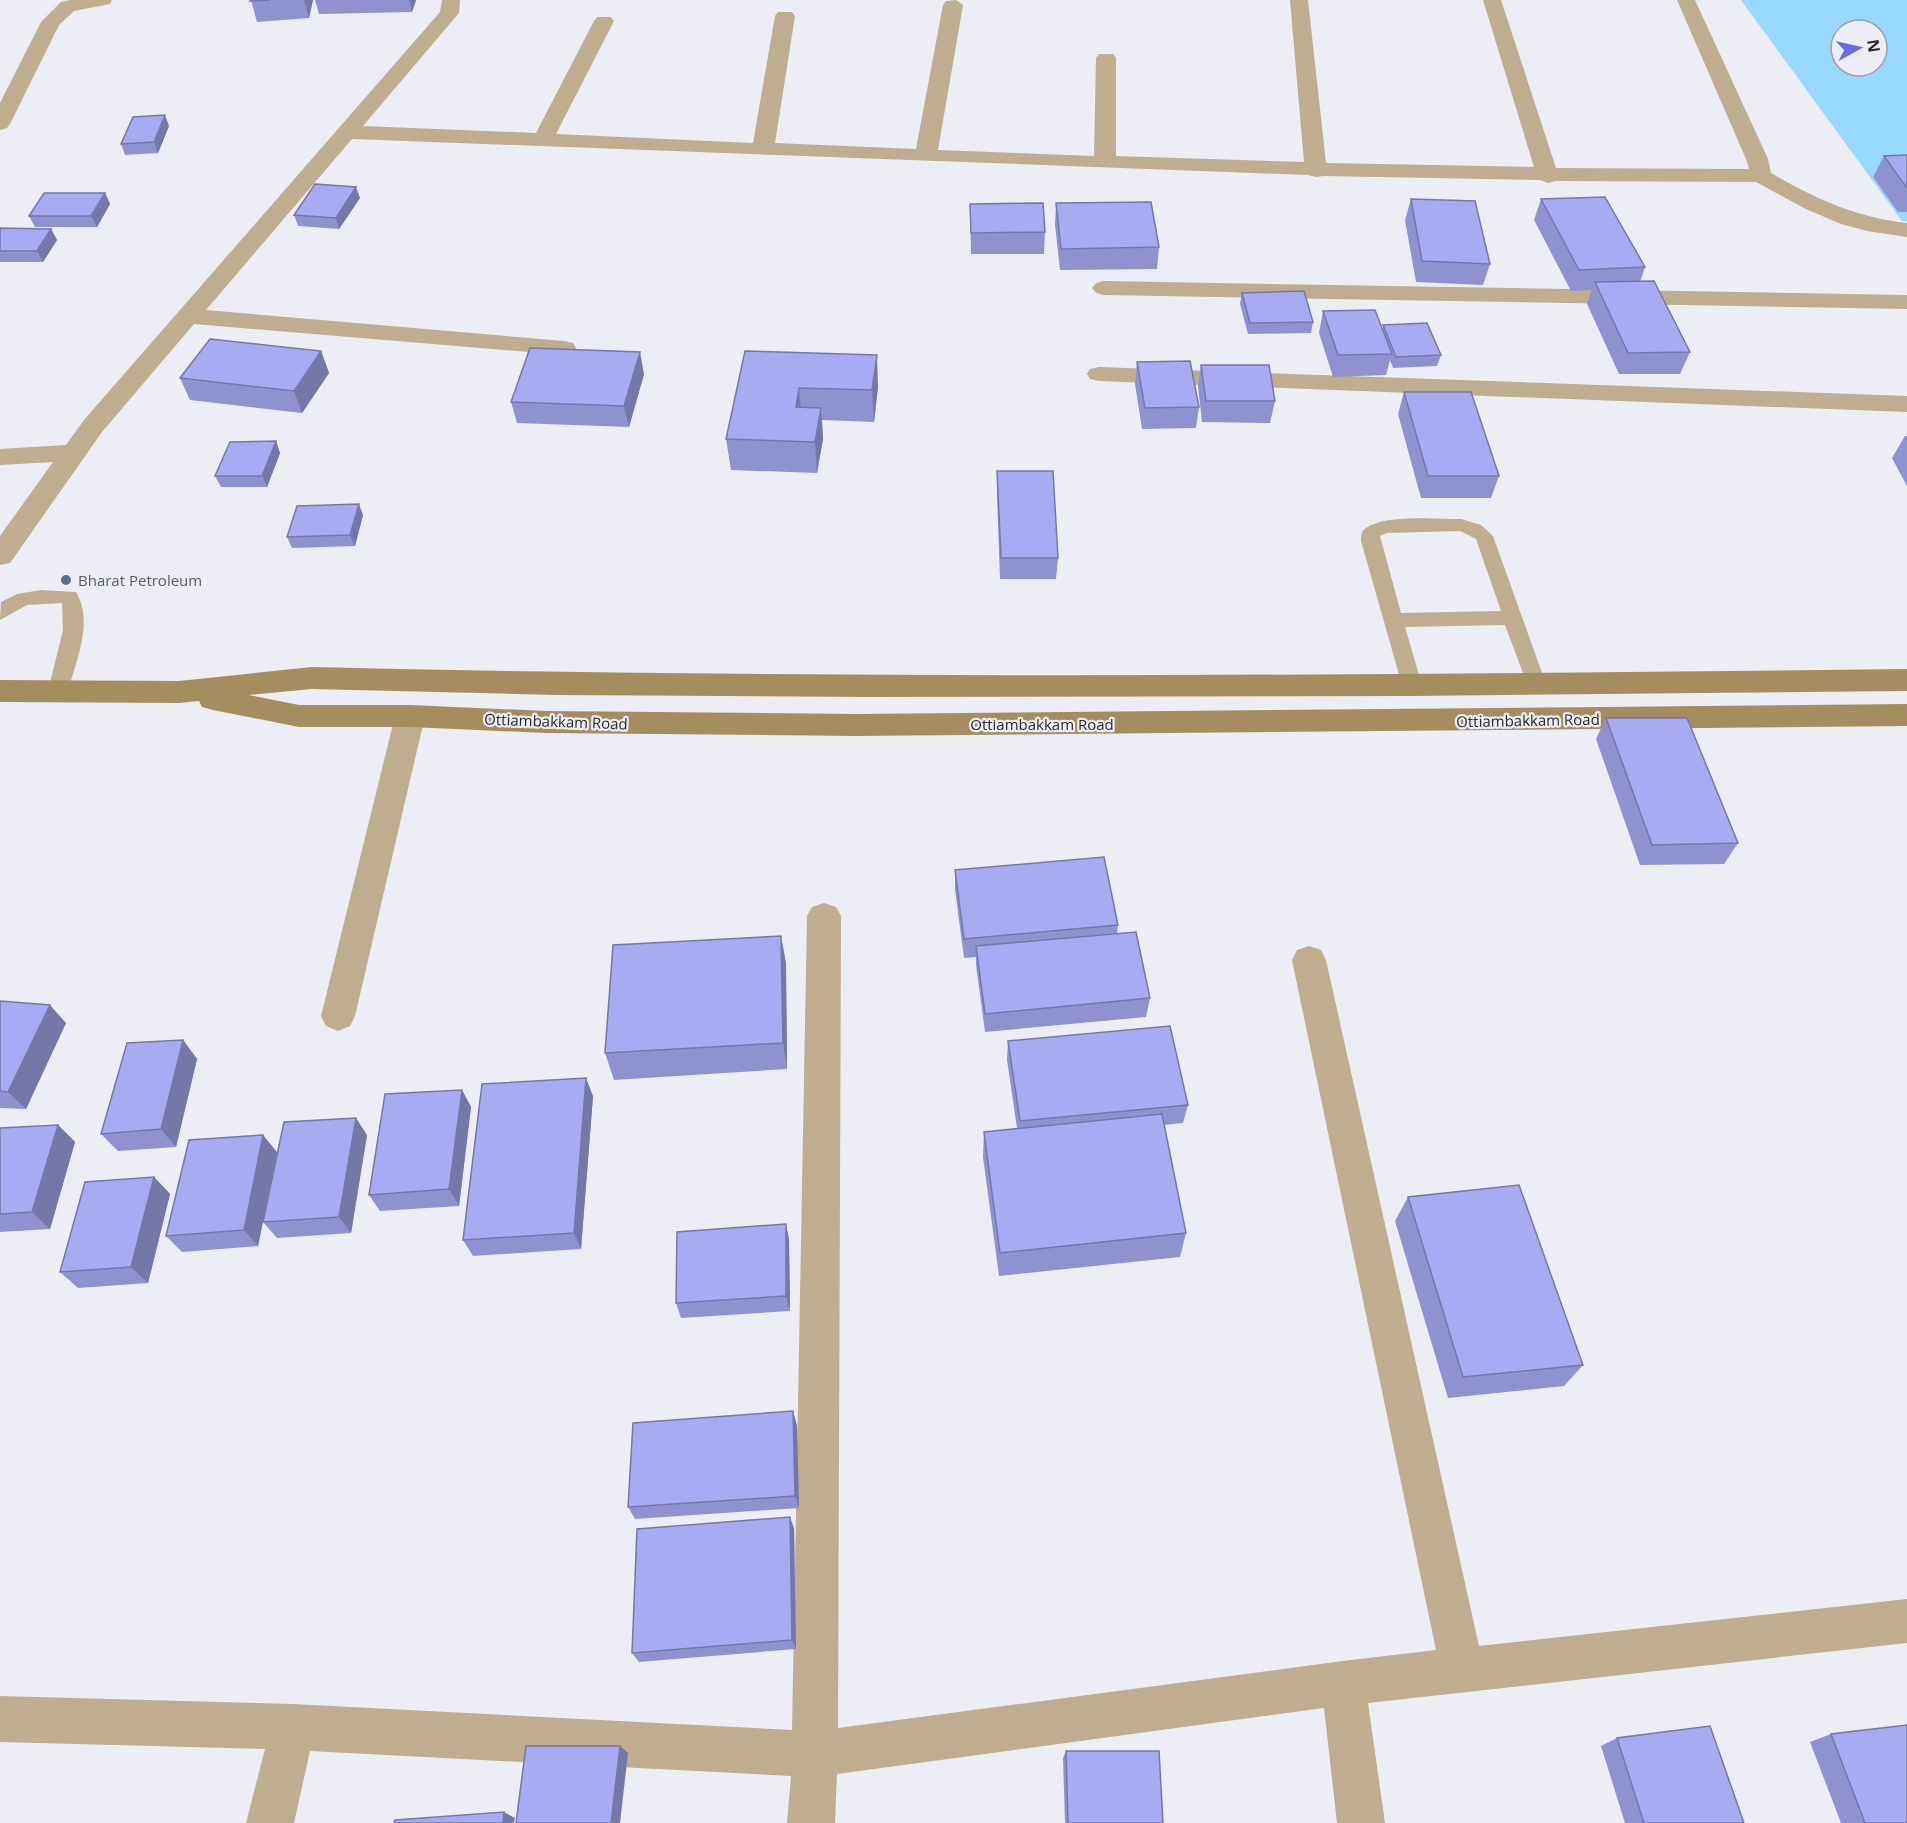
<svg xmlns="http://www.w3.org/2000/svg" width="1907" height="1823" font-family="'Open Sans',sans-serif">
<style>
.water{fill:#97d8fb;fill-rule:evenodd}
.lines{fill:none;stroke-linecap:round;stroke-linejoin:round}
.lane{fill:#bead8f;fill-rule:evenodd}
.street{fill:#bead8f;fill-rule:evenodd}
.secondary{fill:#a68d5f;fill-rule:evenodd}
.wall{fill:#9092d0}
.shaded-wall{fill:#7677a9}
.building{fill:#a8aaf2;stroke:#7677a9;stroke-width:1.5}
.service-dot{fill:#5c6f8a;stroke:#ededf6;stroke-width:2}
.labels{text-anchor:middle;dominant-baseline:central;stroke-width:4.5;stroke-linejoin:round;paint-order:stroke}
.service-label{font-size:15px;fill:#4e5e75;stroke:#ededf6;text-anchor:start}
.street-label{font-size:15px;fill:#29292c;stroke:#ededf6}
</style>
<rect width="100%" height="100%" fill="#ededf6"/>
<!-- water -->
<path class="water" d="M1741,0H1907V221H1902ZM1841,30H1877V66H1841Z"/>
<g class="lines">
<!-- lane -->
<path class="lane" d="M1461,519L1481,525L1493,536L1546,684L1543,689L1536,691L1529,689L1505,625L1405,627L1422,685L1419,690L1412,692L1405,690L1402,685L1361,541C1361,536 1361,531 1366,528C1384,514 1437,519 1461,519ZM1460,531L1476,539L1501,611L1401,613L1380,536L1387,533Z
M41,590L76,592C94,622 76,660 68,691L65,696L58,698L51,696L48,691L63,630L62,603L27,605L0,620L1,602L17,594Z"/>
<!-- street -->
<path class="street" d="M70,0H112L110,4L74,11L59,25L10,124L7,128L0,130V103L41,22L61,2Z
M442,0H460L459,13L363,126L536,133L594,21L597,17H611L614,21L556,134L753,143L775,16L778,12H792L795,16L775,143L916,149L943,5L946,1L956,0L963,5L938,150L1094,156L1096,58L1099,54H1113L1116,58V156L1304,162L1290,0H1308L1326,163L1534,167L1483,0H1501L1556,168L1749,169L1746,159L1677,0H1695L1768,159L1771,173C1814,198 1857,218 1907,223V237L1867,231L1841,224L1806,209L1756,182L1556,181L1548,183L1540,180L1324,176L1316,177L1308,175L352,139L206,310L564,341L573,343L576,348L573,353L564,355L194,324L102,432L10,563L0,565V536L53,462L0,465V449L66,445L84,420L440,12Z
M1104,281L1907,295V309L1104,295L1096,293L1092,288L1096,283Z
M1099,367L1907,396V412L1099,381L1090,379L1087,374L1090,369Z
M410,705L421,708L425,716L355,1016L350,1026L338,1031L326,1026L321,1016L395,716L399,708Z
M824,903L836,907L841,916L838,1728L1343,1661L1436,1650L1292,960L1297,950L1309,946L1321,950L1326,960L1479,1646L1907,1599V1643L1368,1703L1385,1823H1337L1324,1708L837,1774L835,1823H787L791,1776L310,1751L294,1823H246L265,1749L0,1742V1696L293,1704L792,1730L807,916L812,907Z"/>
<!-- secondary -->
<path class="secondary" d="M312,667C844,680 1375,675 1907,669V691L1412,696L866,697L557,695L312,689L249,695L299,705H410L547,711L856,714L1907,704V726L856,736L547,733L410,727H299L213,710L202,707L199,701L179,703L0,702V680L179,681Z"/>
</g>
<!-- wall -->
<path class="wall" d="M251,0H313L309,18L257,22Z
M315,0H416L412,12L319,14Z
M169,126L158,153L125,155L121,144Z
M1907,155V212H1898L1873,177L1884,156Z
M105,193L110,204L97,227H35L29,216Z
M360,198L339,229L298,226L294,215Z
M1411,199L1490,264L1483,285L1416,282L1405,220Z
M1541,199L1645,267L1640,282L1690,352L1680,374H1619L1587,304L1592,290L1571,291L1534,220Z
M1056,203L1159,247L1157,269L1060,270L1055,225Z
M970,204L1045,232L1044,254H971Z
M0,228L51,229L57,240L43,262H0Z
M1242,293L1313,322L1311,333L1248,334L1240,304Z
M1323,311L1383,328V325L1441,355L1437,366L1393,368L1390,360L1386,375L1333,377L1319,333Z
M321,351L329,373L302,413L190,400L180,378Z
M745,351L878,387L874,422L822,420L823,439L817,473L731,470L726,439Z
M1137,362L1199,407L1196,428L1142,429L1135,384Z
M1201,365L1275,401L1270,423L1202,422L1198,386Z
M644,374L629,427L517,423L511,402Z
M1404,392L1499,476L1491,498H1421L1398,414Z
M1905,436H1907V486L1892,458Z
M276,441L280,453L267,487H221L215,476Z
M997,471L1058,558L1056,579H1000L997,493Z
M363,515L355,546L292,548L287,537Z
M1606,718L1738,843L1724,864L1640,865L1596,739Z
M955,870L1118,925L1117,934L1150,998L1146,1017L985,1032L976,965V957L964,958L955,890Z
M781,936L786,964L787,1069L614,1080L605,1053Z
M0,1001L66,1023L26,1109L0,1108Z
M183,1040L197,1059L176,1147L118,1151L101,1134Z
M1008,1041L1188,1105L1183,1123L1164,1125L1186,1233L1180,1257L999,1276L983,1157L984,1132L1017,1128L1007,1060Z
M462,1090L471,1107L459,1206L380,1211L369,1195Z
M593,1096L581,1249L473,1256L463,1240Z
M58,1125L75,1142L50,1229L0,1232V1128Z
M367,1135L351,1233L277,1238L263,1222Z
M277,1152L258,1246L182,1252L166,1236Z
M154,1177L170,1194L148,1283L78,1288L60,1272Z
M1408,1197L1583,1365L1564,1386L1448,1398L1395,1221Z
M786,1224L789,1240L790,1311L681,1318L676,1303Z
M797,1425L799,1508L635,1519L628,1507Z
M794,1528L796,1649L639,1662L632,1653Z
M1831,1734L1907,1823H1841L1810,1742Z
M1617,1738L1744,1823H1625L1601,1746Z
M1066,1751L1163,1823H1065L1063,1758Z"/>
<!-- shaded-wall -->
<path class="shaded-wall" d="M304,0H313L309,18Z
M409,0H416L412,12Z
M165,115L169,126L158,153L154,142Z
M356,187L360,198L339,229L336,218Z
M105,193L110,204L97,227L91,216Z
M51,229L57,240L43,262L37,251Z
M321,351L329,373L302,413L294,391Z
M640,352L644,374L629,427L624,406Z
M877,355L878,387L874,422L872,390Z
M799,388L802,419L796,407Z
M821,408L823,439L817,473L815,442Z
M276,441L280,453L267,487L262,476Z
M359,504L363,515L355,546L350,535Z
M781,936L786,964L787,1069L783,1043Z
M50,1005L66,1023L26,1109L8,1092Z
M183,1040L197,1059L176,1147L161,1129Z
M586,1078L593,1096L581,1249L574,1233Z
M462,1090L471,1107L459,1206L449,1189Z
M356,1118L367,1135L351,1233L339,1217Z
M58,1125L75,1142L50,1229L32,1212Z
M263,1135L277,1152L258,1246L244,1230Z
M154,1177L170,1194L148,1283L131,1267Z
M786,1224L789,1240L790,1311L786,1296Z
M793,1411L797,1425L799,1508L795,1496Z
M790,1517L794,1528L796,1649L792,1640Z
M620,1746L628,1753L620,1823H611Z
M504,1812L515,1818L514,1823H503Z"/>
<!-- building -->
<path class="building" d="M251,0H270L250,1Z
M165,115L154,142L121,144L133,117Z
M1907,155V188L1884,156Z
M315,184L356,187L336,218L294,215Z
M44,193H105L91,216H29Z
M1605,197L1645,267L1579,270L1541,199Z
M1411,199L1475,201L1490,264L1422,261Z
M1151,202L1159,247L1061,249L1056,203Z
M1043,203L1045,232L971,233L970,204Z
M0,228L51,229L37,251H0Z
M1654,281L1690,352L1628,353L1595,282Z
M1304,291L1313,322L1250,323L1242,293Z
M1375,310L1392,354L1338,355L1323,311Z
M1427,323L1441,355L1396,357L1383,325Z
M210,339L321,351L294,391L180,378Z
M530,348L640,352L624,406L511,402Z
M745,351L877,355L872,390L799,388L796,407L821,408L815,442L726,439Z
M1190,361L1199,407L1145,408L1137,362Z
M1201,365H1269L1275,401H1206Z
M1404,392H1471L1499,476H1428Z
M276,441L262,476H215L230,442Z
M997,471H1053L1058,558H1001Z
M359,504L350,535L287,537L297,506Z
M1606,718H1687L1738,843L1652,845Z
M1104,857L1118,925L964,939L955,870Z
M1136,932L1150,998L985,1014L976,946Z
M781,936L783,1043L605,1053L613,945Z
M0,1001L50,1005L8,1092L0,1091Z
M1170,1026L1188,1105L1020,1121L1008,1041Z
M183,1040L161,1129L101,1134L127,1043Z
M586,1078L574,1233L463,1240L482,1084Z
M462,1090L449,1189L369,1195L385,1094Z
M1162,1114L1186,1233L1000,1253L984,1132Z
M356,1118L339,1217L263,1222L284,1122Z
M58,1125L32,1212L0,1214V1128Z
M263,1135L244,1230L166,1236L189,1140Z
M154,1177L131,1267L60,1272L85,1182Z
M1519,1185L1583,1365L1463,1377L1408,1197Z
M786,1224V1296L676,1303L677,1232Z
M793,1411L795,1496L628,1507L633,1423Z
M790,1517L792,1640L632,1653L637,1529Z
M1907,1725V1823H1865L1831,1734Z
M1710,1726L1744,1823H1644L1617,1738Z
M526,1746H620L611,1823H516Z
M1066,1751H1159L1163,1823H1068Z
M504,1812L503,1823H394L395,1820Z"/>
<!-- markers -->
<circle class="service-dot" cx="66" cy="580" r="6"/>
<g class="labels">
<!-- service labels -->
<g class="service-label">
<text x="78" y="580">Bharat Petroleum</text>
</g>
<!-- street labels -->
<g class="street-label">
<text transform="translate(1528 720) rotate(-1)">Ottiambakkam Road</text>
<text transform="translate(556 721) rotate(2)">Ottiambakkam Road</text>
<text x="1042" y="724">Ottiambakkam Road</text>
</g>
</g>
<!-- north arrow -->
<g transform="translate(1859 48) rotate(82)"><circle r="28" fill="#ededf6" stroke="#9f9fa5" stroke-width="1.5"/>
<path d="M0-4.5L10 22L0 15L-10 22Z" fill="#6c69e3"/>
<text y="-9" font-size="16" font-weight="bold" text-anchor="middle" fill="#29292c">N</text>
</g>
</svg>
